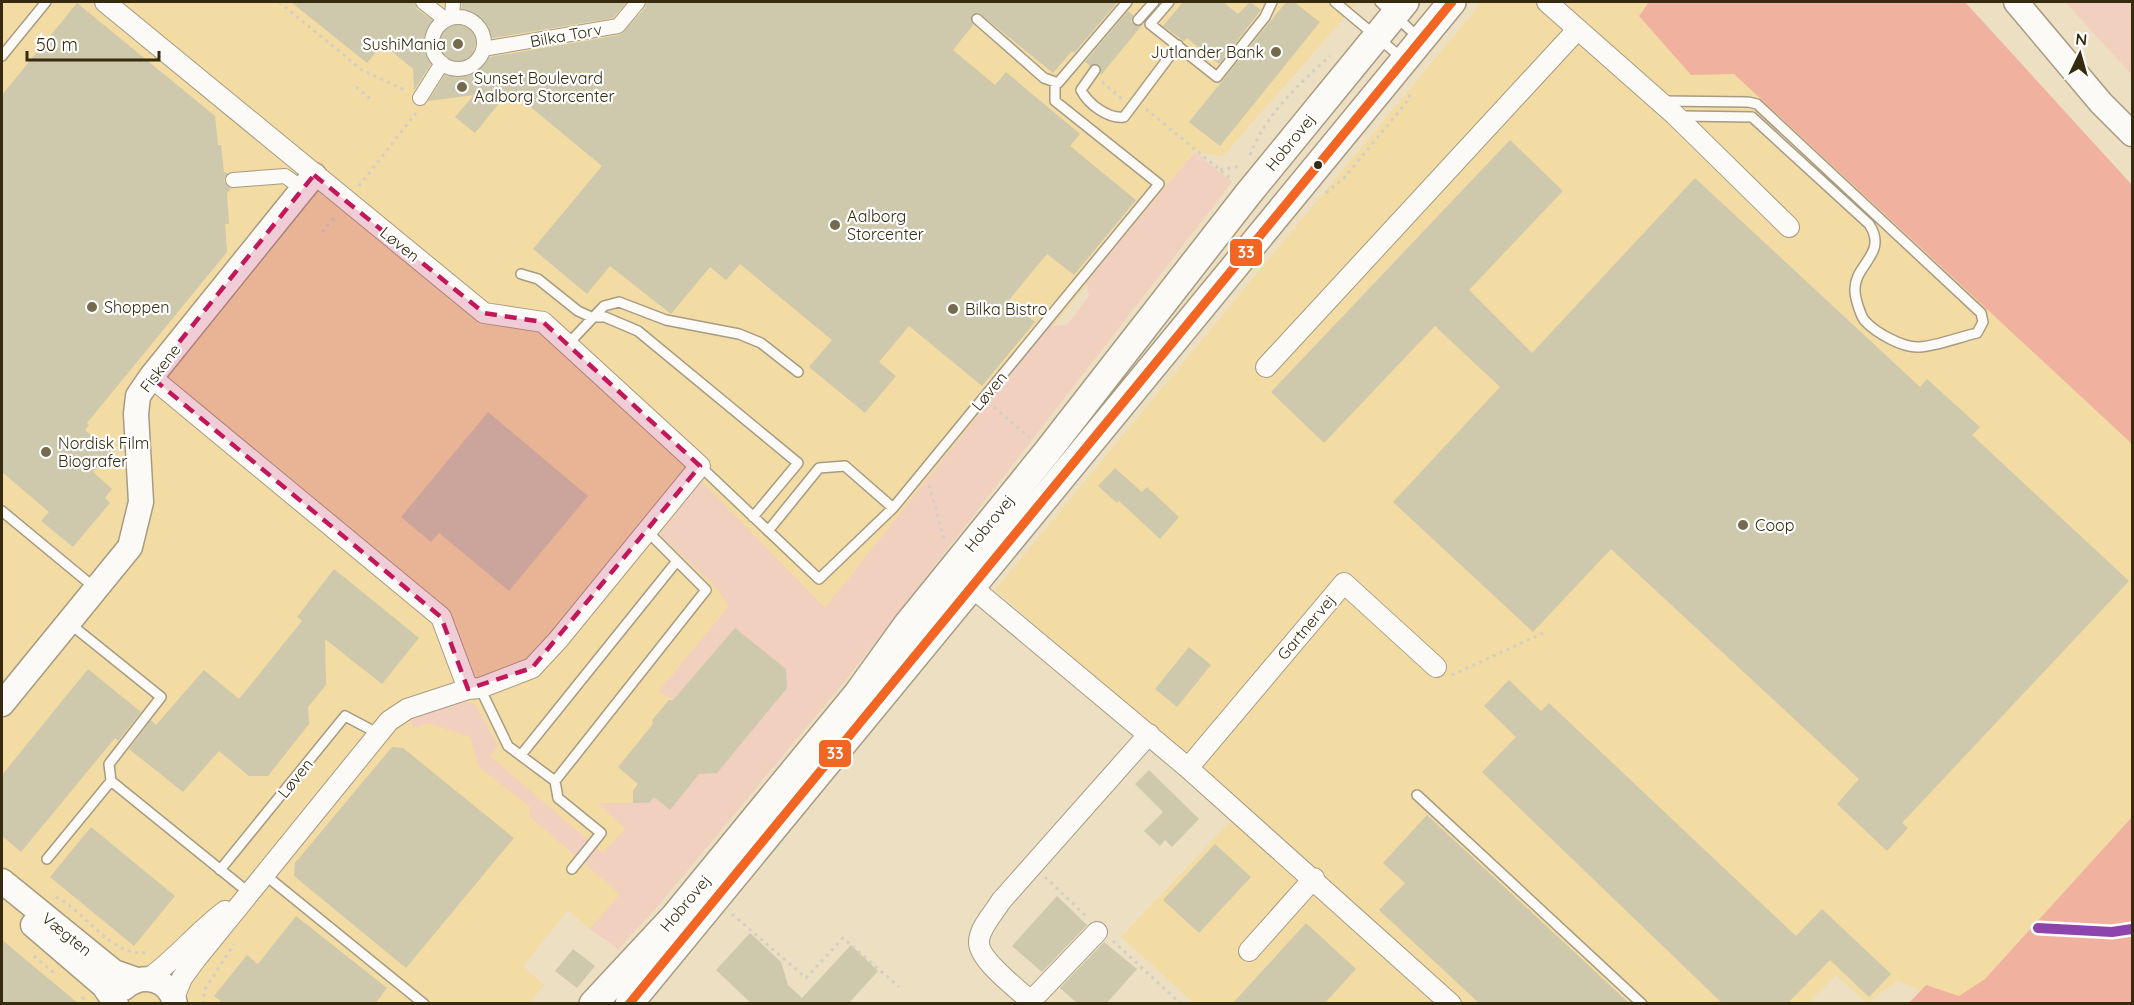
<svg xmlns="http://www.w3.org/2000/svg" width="2134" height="1005" font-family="Quicksand,sans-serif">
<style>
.built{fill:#f3dba4}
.green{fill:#f1d0bf}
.forest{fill:#f0b29f}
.building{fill:#cec8ad}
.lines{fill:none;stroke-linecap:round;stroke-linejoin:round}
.service-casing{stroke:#a79b82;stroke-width:12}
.pedestrian-casing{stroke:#a79b82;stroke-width:16}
.minor-casing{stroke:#a79b82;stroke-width:22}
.tertiary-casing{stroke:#a79b82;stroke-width:27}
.secondary-casing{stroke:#a79b82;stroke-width:30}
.path{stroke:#d3cfc5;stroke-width:3;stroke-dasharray:3 4.5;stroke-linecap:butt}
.service{stroke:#fcfaf6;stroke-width:9}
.pedestrian{stroke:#fcfaf6;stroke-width:14}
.minor{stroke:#fcfaf6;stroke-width:20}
.tertiary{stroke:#fcfaf6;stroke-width:24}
.secondary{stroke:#fcfaf6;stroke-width:27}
.bus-1-casing{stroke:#fff;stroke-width:14}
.bus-1{stroke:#f26522;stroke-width:9}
.rail-1-casing{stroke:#fff;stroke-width:15}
.rail-1{stroke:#8e44ad;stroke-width:10}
.marked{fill:#c2185b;fill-opacity:0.2;stroke:#c2185b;stroke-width:4.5;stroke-dasharray:12 8;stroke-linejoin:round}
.poi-dot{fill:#766a4e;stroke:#fff;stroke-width:2}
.bus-dot{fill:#362b0f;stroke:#fff;stroke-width:2}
.labels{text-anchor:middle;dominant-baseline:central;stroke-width:4.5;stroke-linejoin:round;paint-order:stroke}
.street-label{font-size:16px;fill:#362b0f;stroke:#fff}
.poi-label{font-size:16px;fill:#362b0f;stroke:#fff;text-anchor:start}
.line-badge{stroke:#fff;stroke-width:2}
.badge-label{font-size:16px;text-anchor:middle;font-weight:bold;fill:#fff}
</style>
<rect width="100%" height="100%" fill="#ecdfc2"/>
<!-- built -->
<path class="built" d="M2,2H1358L1222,157L1194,152L825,608L620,895L590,929L568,910L523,966L544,985L529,1003L2,1004Z
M1482,2H1649L1639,16L1734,73L2132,444V817L1985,979L1959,1003H1951L1898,981L1867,1003L1836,975L1807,1004L1194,1003L1121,937L1244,807L995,590Z"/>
<!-- green -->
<path class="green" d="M2065,2H2132V75Z
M1195,152L1232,182L845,681L658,906L618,949L590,929L620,894L529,816L530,807L479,767L470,737L429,723L414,728L409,718L468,701L475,704L498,746L490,756L603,853L625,829L598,803H649L654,797L670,809L785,669L735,628L673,700L659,691L729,606L718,589L660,535L701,481L825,608L1049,326L1067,325L1089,296L1086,282Z"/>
<!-- forest -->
<path class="forest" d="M1649,2H1965L2132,185V444L1734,74L1691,75L1639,16Z
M2132,817V1003H1909L1926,985L1959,996L1985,979Z"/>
<!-- building -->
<path class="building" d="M291,2H414L417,9L445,29L460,21L462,2H627L613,18L481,40L475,45L474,51L484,58L620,35L645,8L647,2H1115L1117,3L1074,53L1072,51L1053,73L979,13L972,15L973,25L953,50L995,85L1006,72L1080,134L1070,146L1136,200L1074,275L1047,254L1009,300L1035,322L982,386L909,326L879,362L896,376L865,413L809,367L832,340L740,264L726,280L710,267L671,314L610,266L587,294L533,249L602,166L510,90L475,133L455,117L474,95L428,101L450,67L447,56L442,54L435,58L414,90L413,69L383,44L367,63Z
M1183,2H1223L1238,14L1250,2L1261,10L1219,64L1187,38L1184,41L1163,26Z
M1286,2H1294L1320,22L1220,146L1189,122Z
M77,3L215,116L218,145H221L224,172L228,173L224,181L231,189L227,193L229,224H225L227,252L87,423L89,425L85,430L111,451L93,472L112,489L105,498L110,503L73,547L41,521L49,512L2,472V95Z
M1128,11L1133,15L1131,22L1134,25L1143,24L1101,75L1099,65L1090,66L1085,62Z
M1510,140L1563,191L1469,290L1532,353L1695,178L1920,387L1927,379L1980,427L1972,435L2129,581L1902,823L1908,828L1887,851L1837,804L1859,779L1611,549L1533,632L1393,502L1500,387L1435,326L1324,443L1271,392Z
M488,412L588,496L509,591L439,533L431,542L401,517Z
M1115,468L1142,492L1147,487L1179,517L1160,539L1119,501L1117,503L1098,486Z
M334,569L419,638L382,684L325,639L326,685L308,707L309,724L268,776H249L219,751L183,792L129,749L151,720L156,725L204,670L239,699L302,621L297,617Z
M735,628L786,669L787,688L717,773L699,774L670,810L654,797L649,803H633V791L638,784L618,767L653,724L652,720L669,700H673Z
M1189,647L1211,665L1177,707L1155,689Z
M88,669L141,712L118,741L115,738L21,852L2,836V775Z
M1509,680L1541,711L1549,703L1796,936L1822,909L1891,974L1869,997L1830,960L1787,1004H1723L1482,772L1516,737L1484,706Z
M392,747L403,748L514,838L406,968L294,876L295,863Z
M1149,770L1199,819L1172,847L1165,840L1160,846L1144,831L1163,812L1135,784Z
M1427,815L1630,1004H1480L1379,910L1405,883L1383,863Z
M91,827L175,896L134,946L50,877Z
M1215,844L1251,877L1199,933L1163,900Z
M1057,896L1087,925L1042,972L1012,946Z
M296,916L387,988L375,1004H224L214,996L247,955L258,964Z
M1306,923L1356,969L1324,1004H1232Z
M750,933L781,962L788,985L802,998L851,945L878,971L848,1004H752L716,970Z
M2,940L79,1004H2Z
M1104,942L1137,969L1106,1004H1078L1060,988Z
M573,949L595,966L577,988L555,971Z"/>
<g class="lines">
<defs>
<path id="service" d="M1169,2L1150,24L1217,77L1265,17L1272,2
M1335,2L1402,58
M1380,2L1419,38
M977,19L1044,78L1058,83L1127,2
M1138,20L1154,2
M2,56L46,2
M1095,70L1081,90C1088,104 1108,119 1124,117L1178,45
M1663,101L1748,102L1757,104L1981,313L1983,322L1977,333C1959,337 1937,346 1919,347C1903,348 1876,333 1865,321C1861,317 1855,298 1855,291C1853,265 1889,254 1869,224L1752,117L1680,116
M521,274L538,279L578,311L591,317H605L638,331L798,463L753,517
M568,344L604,306L619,302L666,320L739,334L761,343L798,372
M700,466L819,579L893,508L1159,184L1055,101V83
M2,511L95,588
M768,531L819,468L845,466L893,508
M69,623L161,697L109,764L111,781L248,892
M480,688L508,746L555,781L706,590L647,531
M521,755L677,561
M555,781L558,798L601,833L572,869
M1417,795L1642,1004
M47,859L111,781
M220,870L345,716L379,734
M264,874L424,1004"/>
<path id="pedestrian" d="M423,2L446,20
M452,17L453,2
M432 43a26 26 0 1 1 52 0a26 26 0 1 1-52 0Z
M483,49L618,26L638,2
M420,98L442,63
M233,180L285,176L303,189"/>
<path id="minor" d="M105,2L484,313L543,322L700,466L558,640L532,668L480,688L468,689L407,709L389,721L196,959L182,978L174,998
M1547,2L1675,115L1789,227
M1266,367L1578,29
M151,377L441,617L468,689
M962,579L1188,768L1451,1004
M1188,768L1344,583L1436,667
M1249,951L1314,878
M148,979C176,959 197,932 225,911
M1031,1001L1097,932
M1034,1004C1020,991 978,960 979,942C979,928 994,913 1001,901L1149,734"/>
<path id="tertiary" d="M2016,2L2101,103L2132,134
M2,704L130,547L141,502L136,414L138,396L151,377L314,175
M2,881L114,972L137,980
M33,925L104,986L116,1004
M124,988C142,972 170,978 175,1004"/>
<path id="secondary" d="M593,1004L674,917L858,693L907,625L1047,452L1248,194L1405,2
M629,1004L1452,2"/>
</defs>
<!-- service casing -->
<use href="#service" class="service-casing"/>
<!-- pedestrian casing -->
<use href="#pedestrian" class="pedestrian-casing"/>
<!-- minor casing -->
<use href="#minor" class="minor-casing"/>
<!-- tertiary casing -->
<use href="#tertiary" class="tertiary-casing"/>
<!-- secondary casing -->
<use href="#secondary" class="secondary-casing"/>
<!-- path -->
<path class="path" d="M279,2L362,70L407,91
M1102,82L1122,99
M356,87L373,101
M1146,109L1231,179
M1250,155C1266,114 1298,85 1330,56
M1220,170L1241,166
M359,186L416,113
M1326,193L1345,177L1410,98L1408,91
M322,232L336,215
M994,407L1030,438
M929,485L945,543
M1452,675L1543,633
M1045,877L1088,918
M56,897C87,912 112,960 150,952
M732,914L806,978L843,938L899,987
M1113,941L1181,1004
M34,956L54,973
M82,997L88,1004
M203,1004L205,989L234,944"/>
<!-- service -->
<use href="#service" class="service"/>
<!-- pedestrian -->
<use href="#pedestrian" class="pedestrian"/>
<!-- minor -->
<use href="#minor" class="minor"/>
<!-- tertiary -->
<use href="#tertiary" class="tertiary"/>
<!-- secondary -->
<use href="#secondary" class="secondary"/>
<defs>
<path id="bus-1" d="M629,1004L1452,2"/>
</defs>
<!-- bus-1 casing -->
<use href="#bus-1" class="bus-1-casing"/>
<!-- bus-1 -->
<use href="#bus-1" class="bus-1"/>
<defs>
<path id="rail-1" d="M2038,928L2112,932L2132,929"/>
</defs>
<!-- rail-1 casing -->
<use href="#rail-1" class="rail-1-casing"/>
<!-- rail-1 -->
<use href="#rail-1" class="rail-1"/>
</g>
<!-- marked area -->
<path class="marked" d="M314,175L484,313L543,322L700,466L532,668L468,689L441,617L151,377Z"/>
<!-- markers -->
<g class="poi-dot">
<circle cx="458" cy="44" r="6"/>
<circle cx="1276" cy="52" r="6"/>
<circle cx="462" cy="87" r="6"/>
<circle cx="835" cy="225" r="6"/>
<circle cx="92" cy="307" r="6"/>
<circle cx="953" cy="309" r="6"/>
<circle cx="46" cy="452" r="6"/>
<circle cx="1743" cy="525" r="6"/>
</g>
<circle class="bus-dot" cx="1318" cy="165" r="5"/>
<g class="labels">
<!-- street labels -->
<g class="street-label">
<text transform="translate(566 35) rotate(-10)">Bilka Torv</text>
<text transform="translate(1290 142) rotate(-51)">Hobrovej</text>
<text transform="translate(400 244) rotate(39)">Løven</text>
<text transform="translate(160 368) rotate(-53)">Fiskene</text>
<text transform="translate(989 391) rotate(-50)">Løven</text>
<text transform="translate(989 523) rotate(-51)">Hobrovej</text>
<text transform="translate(1306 627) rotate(-50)">Gartnervej</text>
<text transform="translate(295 778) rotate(-51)">Løven</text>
<text transform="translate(685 903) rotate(-50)">Hobrovej</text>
<text transform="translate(67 934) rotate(39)">Vægten</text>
</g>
<!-- poi labels -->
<g class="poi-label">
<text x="446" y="44" text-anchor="end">SushiMania</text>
<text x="1264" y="52" text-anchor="end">Jutlander Bank</text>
<text x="474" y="78">Sunset Boulevard<tspan x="474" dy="18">Aalborg Storcenter</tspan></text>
<text x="847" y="216">Aalborg<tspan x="847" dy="18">Storcenter</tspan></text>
<text x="104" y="307">Shoppen</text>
<text x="965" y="309">Bilka Bistro</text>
<text x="58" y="443">Nordisk Film<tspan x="58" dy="18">Biografer</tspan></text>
<text x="1755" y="525">Coop</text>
</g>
</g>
<g class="line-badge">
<rect x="1229" y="238" width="34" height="29" rx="6" fill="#f26522"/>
<rect x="818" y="739" width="34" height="29" rx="6" fill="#f26522"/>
</g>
<g class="badge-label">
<text x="1246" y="258">33</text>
<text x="835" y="759">33</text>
</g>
<!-- border -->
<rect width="2134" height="1005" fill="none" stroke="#362b0f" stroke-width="6"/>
<!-- north arrow -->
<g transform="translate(2080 54) rotate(5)" stroke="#ffffff" stroke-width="4.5" paint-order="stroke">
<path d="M0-4.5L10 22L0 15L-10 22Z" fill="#362b0f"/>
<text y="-9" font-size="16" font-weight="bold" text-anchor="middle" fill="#362b0f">N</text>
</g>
<!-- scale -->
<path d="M27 51v9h132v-9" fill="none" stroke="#362b0f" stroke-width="3"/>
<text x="36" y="51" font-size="18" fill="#362b0f" stroke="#ffffff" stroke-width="4.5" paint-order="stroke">50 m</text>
</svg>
